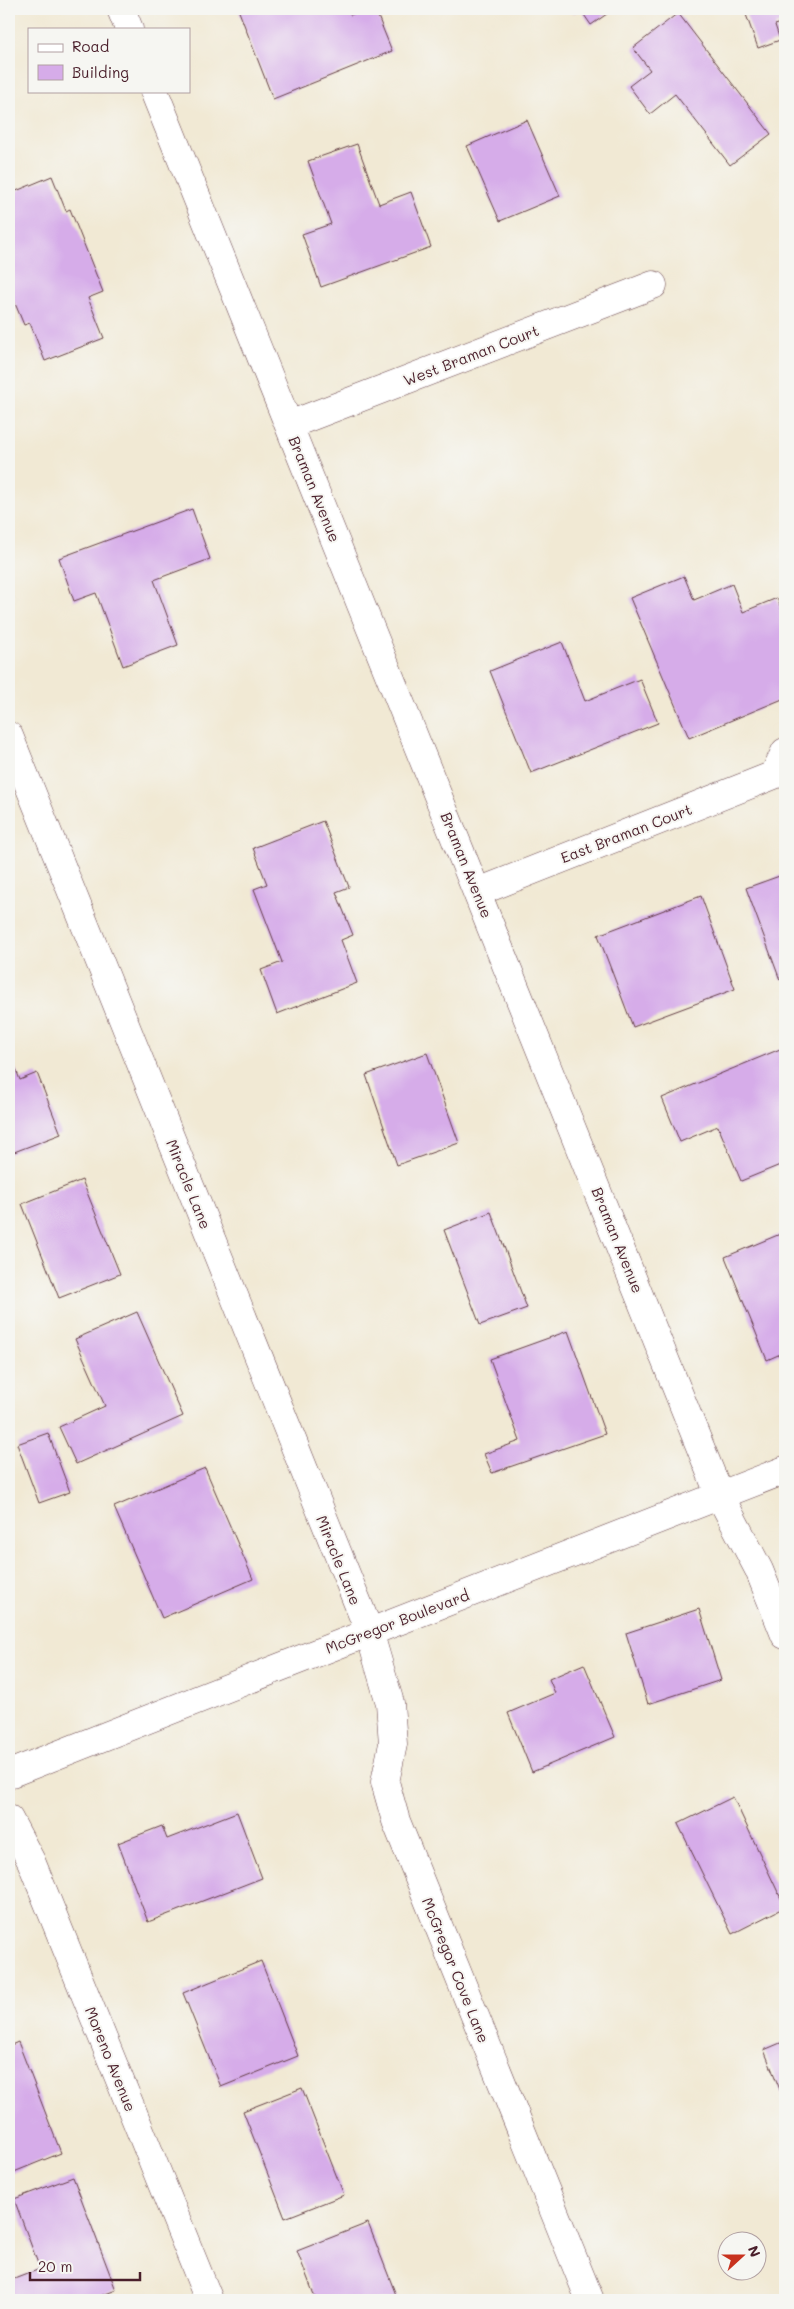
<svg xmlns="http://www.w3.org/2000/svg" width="794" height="2309" font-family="Mali,sans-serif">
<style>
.building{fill:#d6ace9}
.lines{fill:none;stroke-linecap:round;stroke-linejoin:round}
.minor-casing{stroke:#633d44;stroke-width:29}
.secondary-casing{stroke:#633d44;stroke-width:29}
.minor{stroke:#fff;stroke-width:28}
.secondary{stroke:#fff;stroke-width:28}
.labels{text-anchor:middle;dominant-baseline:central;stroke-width:4;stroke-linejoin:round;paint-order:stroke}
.street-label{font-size:15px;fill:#4a1f2b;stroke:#f6f6f2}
</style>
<rect width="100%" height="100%" fill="#f6f6f2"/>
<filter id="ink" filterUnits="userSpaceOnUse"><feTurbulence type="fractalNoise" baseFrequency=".02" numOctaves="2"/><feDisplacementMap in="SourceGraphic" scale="10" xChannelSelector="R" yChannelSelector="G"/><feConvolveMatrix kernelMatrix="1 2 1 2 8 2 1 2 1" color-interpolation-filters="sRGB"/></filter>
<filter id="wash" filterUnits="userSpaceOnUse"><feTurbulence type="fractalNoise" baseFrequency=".0096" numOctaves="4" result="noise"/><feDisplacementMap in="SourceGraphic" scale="20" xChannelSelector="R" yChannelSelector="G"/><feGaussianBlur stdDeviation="1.12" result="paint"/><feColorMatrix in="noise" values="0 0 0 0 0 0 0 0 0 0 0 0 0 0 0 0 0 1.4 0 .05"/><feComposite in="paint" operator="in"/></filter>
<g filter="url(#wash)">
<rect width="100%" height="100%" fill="#f1e9d4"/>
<g id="blocks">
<!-- building -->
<path class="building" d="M238,9H348L350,15L367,9H375L392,51L273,99Z
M571,9H614L591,25L580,9L574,13Z
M744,9H785V15L782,16L784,22L775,25L780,40L758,48Z
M678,13L771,134L730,165L675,94L650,114L629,86L650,70L633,48Z
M527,120L560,196L500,221L467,146Z
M357,144L379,204L411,192L431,247L321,287L302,234L331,224L308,161Z
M52,176L66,211L70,209L103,292L88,298L104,338L45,361L30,323L24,325L14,301L9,303V194Z
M192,509L210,559L154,580L178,645L123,666L96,593L74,601L59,558Z
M684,576L694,600L732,584L743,612L777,598L785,618V698L689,738L630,598Z
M562,642L585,701L640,679L658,723L531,773L490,671Z
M323,821L349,887L336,892L353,935L341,940L357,983L277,1014L261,970L282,962L254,889L267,884L253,848Z
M785,874V978L780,980L746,888Z
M701,896L735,989L633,1027L598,935Z
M785,1047V1163L741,1181L718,1126L680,1142L662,1098Z
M9,1051L20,1080L37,1073L61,1134L9,1154Z
M427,1053L459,1143L397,1165L366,1075Z
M82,1180L120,1274L59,1298L22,1204Z
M491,1212L527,1308L480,1325L444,1230Z
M785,1232V1352L767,1360L725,1257Z
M137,1312L183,1416L76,1464L59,1427L105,1406L75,1339Z
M568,1331L605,1434L492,1473L484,1454L520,1441L490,1359Z
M48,1433L70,1492L39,1503L17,1444Z
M205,1468L253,1579L162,1618L114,1507Z
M699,1609L721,1680L648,1704L626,1633Z
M584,1664L615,1737L532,1772L508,1713L555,1693L549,1679Z
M733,1797L785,1907L732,1934L678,1824Z
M237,1812L262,1878L148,1922L118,1843L162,1826L167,1839Z
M261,1961L298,2056L221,2087L183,1993Z
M785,2041V2102L764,2050Z
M18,2042L61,2153L9,2174V2046Z
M302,2088L344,2195L285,2218L243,2111Z
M73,2177L116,2290L90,2300H9V2281L40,2269L14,2199Z
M368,2223L398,2300H316L297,2251Z"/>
</g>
</g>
<g filter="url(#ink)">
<use href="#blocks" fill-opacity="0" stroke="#633d44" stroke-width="1"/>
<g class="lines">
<defs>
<path id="minor" d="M121,9L129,29
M154,91L720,1496L759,1570L785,1635
M289,425L653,285
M9,736L369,1631L390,1703L393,1744L385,1782L396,1821L590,2300
M478,892L774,775L785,752
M9,1819L31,1861L209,2300"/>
<path id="secondary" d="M9,1774C267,1671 527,1572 785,1470"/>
</defs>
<!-- minor casing -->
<use href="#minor" class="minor-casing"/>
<!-- secondary casing -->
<use href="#secondary" class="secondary-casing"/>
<!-- minor -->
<use href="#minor" class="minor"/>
<!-- secondary -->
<use href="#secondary" class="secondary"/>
</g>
</g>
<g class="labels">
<!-- street labels -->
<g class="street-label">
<text transform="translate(471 355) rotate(-21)">West Braman Court</text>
<text transform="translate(315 489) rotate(68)">Braman Avenue</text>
<text transform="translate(626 833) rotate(-21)">East Braman Court</text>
<text transform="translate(467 865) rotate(68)">Braman Avenue</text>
<text transform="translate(189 1184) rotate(68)">Miracle Lane</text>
<text transform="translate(618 1240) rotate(68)">Braman Avenue</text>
<text transform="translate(339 1560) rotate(68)">Miracle Lane</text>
<text transform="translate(397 1621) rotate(-21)">McGregor Boulevard</text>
<text transform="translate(456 1970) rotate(68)">McGregor Cove Lane</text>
<text transform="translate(111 2059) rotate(68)">Moreno Avenue</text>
</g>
</g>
<!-- margin -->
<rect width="794" height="2309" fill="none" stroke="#f6f6f2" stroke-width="30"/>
<!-- legend -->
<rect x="28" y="28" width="162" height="65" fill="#f6f6f2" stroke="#b1a0a2"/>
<rect x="38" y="44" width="25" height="8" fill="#ffffff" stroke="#b1a0a2"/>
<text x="72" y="52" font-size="15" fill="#4a1f2b">Road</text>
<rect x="38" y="65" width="25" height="15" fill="#d6ace9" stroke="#b1a0a2"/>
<text x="72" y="78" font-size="15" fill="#4a1f2b">Building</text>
<!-- north arrow -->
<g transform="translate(742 2256) rotate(69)"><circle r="24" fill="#f6f6f2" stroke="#b1a0a2"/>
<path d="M0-4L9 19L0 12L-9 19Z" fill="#c8321e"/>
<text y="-8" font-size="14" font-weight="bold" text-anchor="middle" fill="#4a1f2b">N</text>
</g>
<!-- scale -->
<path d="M30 2272v8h110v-8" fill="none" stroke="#4a1f2b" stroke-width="2.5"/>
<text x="38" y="2272" font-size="15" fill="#4a1f2b" stroke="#f6f6f2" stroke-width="4" paint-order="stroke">20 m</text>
</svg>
